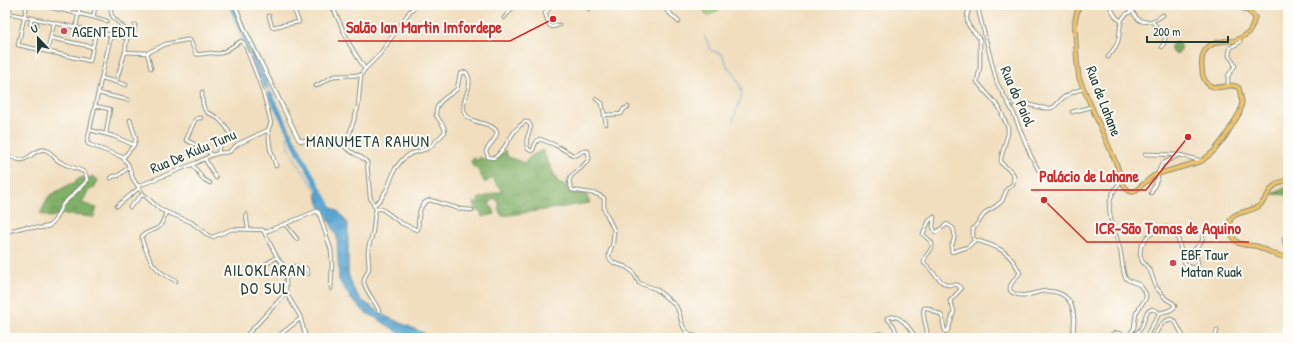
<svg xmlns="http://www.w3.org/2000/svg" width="1293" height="343" font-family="'Patrick Hand',sans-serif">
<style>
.forest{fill:url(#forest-crowns);stroke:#50764e}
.pitch{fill:#a2cc78;stroke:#608456}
.water{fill:url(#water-ripples);stroke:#3c7082}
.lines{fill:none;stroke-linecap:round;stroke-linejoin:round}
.stream{stroke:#59a4d1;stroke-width:1}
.river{stroke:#59a4d1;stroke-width:5}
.minor-casing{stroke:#888e79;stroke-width:4.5}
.tertiary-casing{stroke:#888e79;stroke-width:5}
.secondary-casing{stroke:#888e79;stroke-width:5.5}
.primary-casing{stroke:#888e79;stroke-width:5.5}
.minor{stroke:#fff;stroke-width:2.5}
.tertiary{stroke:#fff;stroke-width:3}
.secondary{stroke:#f9e7c3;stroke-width:3.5}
.primary{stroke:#f1c369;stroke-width:3.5}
.poi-dot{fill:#d1495b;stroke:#fdfcf7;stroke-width:1.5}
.labels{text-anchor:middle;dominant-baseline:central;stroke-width:4;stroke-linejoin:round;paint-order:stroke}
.poi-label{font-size:15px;fill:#1f3d34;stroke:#fdfcf7;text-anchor:start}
.street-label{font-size:15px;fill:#1f3d34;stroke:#fdfcf7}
.neighbourhood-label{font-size:16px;letter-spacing:1px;fill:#1f3d34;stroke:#fdfcf7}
.leader{fill:none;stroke:#d62828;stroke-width:1.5}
.callout-dot{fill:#d62828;stroke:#fdfcf7;stroke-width:1.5}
.callout-label{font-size:16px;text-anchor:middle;font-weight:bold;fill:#d62828;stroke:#fdfcf7;stroke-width:4;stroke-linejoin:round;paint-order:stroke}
</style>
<defs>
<pattern id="forest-crowns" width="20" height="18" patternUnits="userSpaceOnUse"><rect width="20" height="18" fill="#81b068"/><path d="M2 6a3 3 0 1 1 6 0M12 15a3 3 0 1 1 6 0" fill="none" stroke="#699056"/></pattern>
<pattern id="water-ripples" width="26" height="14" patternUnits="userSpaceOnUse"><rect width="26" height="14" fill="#59a4d1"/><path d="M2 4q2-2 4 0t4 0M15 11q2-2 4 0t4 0" fill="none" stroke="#4987aa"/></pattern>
</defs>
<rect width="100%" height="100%" fill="#fdfcf7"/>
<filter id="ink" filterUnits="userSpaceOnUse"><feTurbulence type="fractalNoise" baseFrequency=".025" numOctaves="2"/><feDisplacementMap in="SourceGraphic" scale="8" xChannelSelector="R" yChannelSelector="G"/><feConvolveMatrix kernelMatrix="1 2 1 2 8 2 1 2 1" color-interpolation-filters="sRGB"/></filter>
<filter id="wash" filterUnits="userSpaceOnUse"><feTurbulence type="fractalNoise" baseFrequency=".012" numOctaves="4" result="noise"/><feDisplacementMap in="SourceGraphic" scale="16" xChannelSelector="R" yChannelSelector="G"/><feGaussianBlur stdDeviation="0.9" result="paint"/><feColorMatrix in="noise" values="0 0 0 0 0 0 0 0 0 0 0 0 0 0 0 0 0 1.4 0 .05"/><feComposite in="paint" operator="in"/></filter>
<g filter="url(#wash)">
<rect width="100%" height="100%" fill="#f1debe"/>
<!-- forest -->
<path class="forest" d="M1170.5 48a5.5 5.5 0 1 1 11 0a5.5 5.5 0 1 1-11 0Z
M505,150L508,157L524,163L531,156L542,150L559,184H564L572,193L586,194L590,203L502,216L499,210V203L495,198L492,200L489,205L493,208L495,214L482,217L481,212L475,210L473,203H479L478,199L502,191L492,178L485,183L478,170L472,165L471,162L474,157L477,161L480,157L485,160H493Z
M92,176L98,180L94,188L88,191L82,203L97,208L94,217L60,214L51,217L40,214C43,209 46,199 50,195L72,183L73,184H76L75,181L83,177L89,178Z
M1288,186V195L1273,194Z"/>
<!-- pitch -->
<path class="pitch" d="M714,5H716L719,10L708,16L704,11Z"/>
<!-- water -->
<path class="water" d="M318,191L329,206L339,212L348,224V273L353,288L361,300L387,317L424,333L428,338H403L398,332L376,318L366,313L351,299L339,280L337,237L327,216L320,206L316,193Z"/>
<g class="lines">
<!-- stream -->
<path class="stream" d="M232,5L242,27
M704,37L708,42L710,50L722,54L728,68L733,71L742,91L741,98L733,121
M248,39L266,79L270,98L272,101
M284,117L286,120
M287,136C288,156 308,176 317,192"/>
<!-- river -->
<path class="river" d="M231,5L258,70L266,86
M270,94L299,152L330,208"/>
</g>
</g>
<g filter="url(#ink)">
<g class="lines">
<defs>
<path id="minor" d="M27,5L18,45L90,61L96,32
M39,5L93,17L96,5
M111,5C111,9 110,14 113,17C118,24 128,27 127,38L134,32L135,25
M553,5L545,13L549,25L552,27L559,25
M588,5L589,9
M661,5L679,22
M971,5C966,15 964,23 974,32C977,35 978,36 980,40V67L977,82L999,107L1008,128V133L1001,158V163L1012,172L1014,176L1013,184L1007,189L1002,201L996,206L986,212L973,229V238L975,240C997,246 1010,251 1020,273C1017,277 1010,283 1010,288C1009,294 1021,296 1025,295C1032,295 1039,291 1046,291C1075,291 1077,315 1072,338
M977,5L997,83L1013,112L1030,154L1039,171
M1109,5L1116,17L1121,21
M1129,5C1132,9 1134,16 1138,19C1145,25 1157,20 1163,15
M334,10L350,45L365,69
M8,13L111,35L127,38L125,52L116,82L102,78
M269,16L272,27L299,22L292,5
M93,17L107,21
M32,18L30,24H37
M504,18L515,5
M1152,21L1165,38V40L1162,47
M76,27L80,5
M111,35L87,142L88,144L122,157L128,164L133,179L143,194L161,210L191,222L209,236L213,237L232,229L263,230L277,257L285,268L286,271V293
M51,38L93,47
M47,52L54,23
M125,52L147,53L166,44L186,40H190L191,42L196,54C201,55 205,53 211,53C214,53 218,54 222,53L241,41L244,43L259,81L266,103L271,123L268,130L238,144L229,152L219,153L212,155L196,163L138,186
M147,53L151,68
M1108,57C1111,52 1115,48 1117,44C1123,30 1115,17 1133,11
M116,82L126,85
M316,86L334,76L361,75
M1228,86V76L1235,66L1233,61L1229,56C1230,44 1232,48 1240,42V38
M202,92C202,98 202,105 205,110C207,114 210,113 213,115C220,119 230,129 230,137C224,142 217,144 219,153
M98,93L128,100
M596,99L602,103L606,124
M1009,104C1026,100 1037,110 1051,108C1056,107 1059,101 1063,98C1070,93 1076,90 1084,89
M95,106L110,109L106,134
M1072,112L1091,107
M604,115L621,114L624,109L628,107
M201,118H198L195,120L186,140L206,150L212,155
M130,120L136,139L134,145
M90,130L113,136L134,145L123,158
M268,130L270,148L276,166
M1145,154L1180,155L1202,161
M5,155C10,156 15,159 20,160C28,161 36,148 45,150C51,151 52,156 56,159C64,166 75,167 84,172L86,175L87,180L84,184L63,204L54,221L49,226L41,228L25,227L5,232
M205,159L216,178
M193,165L203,179L210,183
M1157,174L1162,164L1179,155
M111,178L114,176H118L129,167
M1122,180C1099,205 1113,222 1120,249C1122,258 1122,268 1125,277L1128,280L1140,285L1146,294V298L1136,313L1134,328L1128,337
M1151,193L1158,178L1157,174
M374,205L381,199L388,187L395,169L402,160L410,154L429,148L445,132L444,127L436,115C435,101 448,97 457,89L460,74L462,73L466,72C476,86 460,99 464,111C469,126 491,120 497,132C496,141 489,144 486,151L488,157L494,158C507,150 511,129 525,122H528L531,126C529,135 524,140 528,149L531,151L533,150C535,145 535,141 540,139L555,145L573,155H577L583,151H588L589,159L581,168L571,176L569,182L572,190L597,194L604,198V209L614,230L613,243L609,254V258L614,263L626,267L633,272L639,283L656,289L676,306C681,313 680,324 686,331C689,334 694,335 698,338
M117,206L139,188
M130,207L143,194
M376,209H382L401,223L417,230L418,229C419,219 417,204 430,200L460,209L472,210
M166,212C159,235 157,225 142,236V240C150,262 154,271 176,281
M246,214L248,229
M285,224L297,239
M265,232L317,211L319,213L331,250L332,265L331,289
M1288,235L1284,238V241L1286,247L1288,248
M287,271L292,266L306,268L308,274
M251,274L277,257
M286,293L300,316L306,338
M379,311C375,301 367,293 364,283C363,277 368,273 369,268C369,263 368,258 368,252C368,245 372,238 373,231C374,223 374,216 376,209L370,197L367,162C361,155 351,154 344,146V141L349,135L358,107L361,75L365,69L380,54L410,11L417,5
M1159,313C1165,312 1172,311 1175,306L1173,303L1166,299L1156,287L1150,270L1142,261L1140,254L1141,246L1147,237L1159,228L1167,227C1171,230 1175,234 1178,239C1182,248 1180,273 1198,266V263L1195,249L1202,241L1203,236
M1128,336C1144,334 1142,323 1147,312L1152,309L1157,311L1159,314L1148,333L1149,338C1159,336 1157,322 1171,319L1175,321L1184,338
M244,338L286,293
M276,338L301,318
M302,338L306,335
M870,338C879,331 881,333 891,337L892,338
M898,338L894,326L887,318C900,312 910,329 916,338
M927,338C929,327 921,319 924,308H929C933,313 937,312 941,315C944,318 942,327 946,332L948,330L954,311L950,301L961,289L958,285C955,284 952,285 948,285C940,284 931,268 924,263C923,254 936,250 931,242C929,239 925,237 923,234L929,221L934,217L933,227L935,232H937L947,224L953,228C958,240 949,243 952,252L968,247L975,240
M1109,338C1113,330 1121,333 1128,337
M1215,338L1217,330"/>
<path id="tertiary" d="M235,5L245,30L299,140L303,141L316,139L328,146L343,143L344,141
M333,5L334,10"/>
<path id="secondary" d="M5,23L10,5"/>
<path id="primary" d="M1079,5L1075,20V29L1077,62L1079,78L1116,163L1124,186L1129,191L1133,192L1135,191L1153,176L1161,173L1202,161L1214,151L1225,137L1240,112L1242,102L1239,88C1230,81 1219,92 1209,85C1204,81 1202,74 1202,68C1200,51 1208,43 1224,41C1227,41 1231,41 1234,41C1237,40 1244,36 1247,34C1253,29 1253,23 1255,17L1250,12L1238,5
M1288,179C1284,181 1278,183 1274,186C1268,192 1266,200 1259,206C1247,215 1223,209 1231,233C1237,247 1243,244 1256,246C1267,249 1276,258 1288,257"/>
</defs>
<!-- minor casing -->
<use href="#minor" class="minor-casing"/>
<!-- tertiary casing -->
<use href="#tertiary" class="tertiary-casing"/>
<!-- secondary casing -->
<use href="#secondary" class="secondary-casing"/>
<!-- primary casing -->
<use href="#primary" class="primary-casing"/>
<!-- minor -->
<use href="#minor" class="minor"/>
<!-- tertiary -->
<use href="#tertiary" class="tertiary"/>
<!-- secondary -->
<use href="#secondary" class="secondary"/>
<!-- primary -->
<use href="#primary" class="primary"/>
</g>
</g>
<!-- markers -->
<g class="poi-dot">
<circle cx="64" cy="31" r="4"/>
<circle cx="1173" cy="263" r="4"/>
</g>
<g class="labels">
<!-- poi labels -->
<g class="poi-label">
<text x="72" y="31">AGENT EDTL</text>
<text x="1181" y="254">EBF Taur<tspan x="1181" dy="17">Matan Ruak</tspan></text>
</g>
<!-- street labels -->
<g class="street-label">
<text transform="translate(1018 96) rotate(66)">Rua do Paiol</text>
<text transform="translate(1104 101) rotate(69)">Rua de Lahane</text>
<text transform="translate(193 151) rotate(-23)">Rua De Kulu Tunu</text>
</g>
<!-- neighbourhood labels -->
<g class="neighbourhood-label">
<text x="368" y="141">MANUMETA RAHUN</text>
<text x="265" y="270">AILOKLARAN<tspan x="265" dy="18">DO SUL</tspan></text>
</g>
</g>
<!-- callouts -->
<path class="leader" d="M553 19L510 41H338M1188 137L1146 190H1031M1044 200L1087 242H1249"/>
<g class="callout-dot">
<circle cx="553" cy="19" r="4"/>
<circle cx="1188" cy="137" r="4"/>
<circle cx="1044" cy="200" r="4"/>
</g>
<g class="callout-label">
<text x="424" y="33">Salão Ian Martin Imfordepe</text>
<text x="1089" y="182">Palácio de Lahane</text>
<text x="1168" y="234">ICR-São Tomas de Aquino</text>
</g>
<!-- margin -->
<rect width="1293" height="343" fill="none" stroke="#fdfcf7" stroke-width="20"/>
<!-- north arrow -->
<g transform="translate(38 38) rotate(338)" stroke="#fdfcf7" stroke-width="3" paint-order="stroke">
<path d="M0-3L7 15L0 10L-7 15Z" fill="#1f3d34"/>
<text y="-6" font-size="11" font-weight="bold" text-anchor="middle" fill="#1f3d34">U</text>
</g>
<!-- scale -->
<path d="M1147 36v6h81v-6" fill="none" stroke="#1f3d34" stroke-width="2"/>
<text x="1153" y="36" font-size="12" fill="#1f3d34" stroke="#fdfcf7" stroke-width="3" paint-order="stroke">200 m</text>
</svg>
